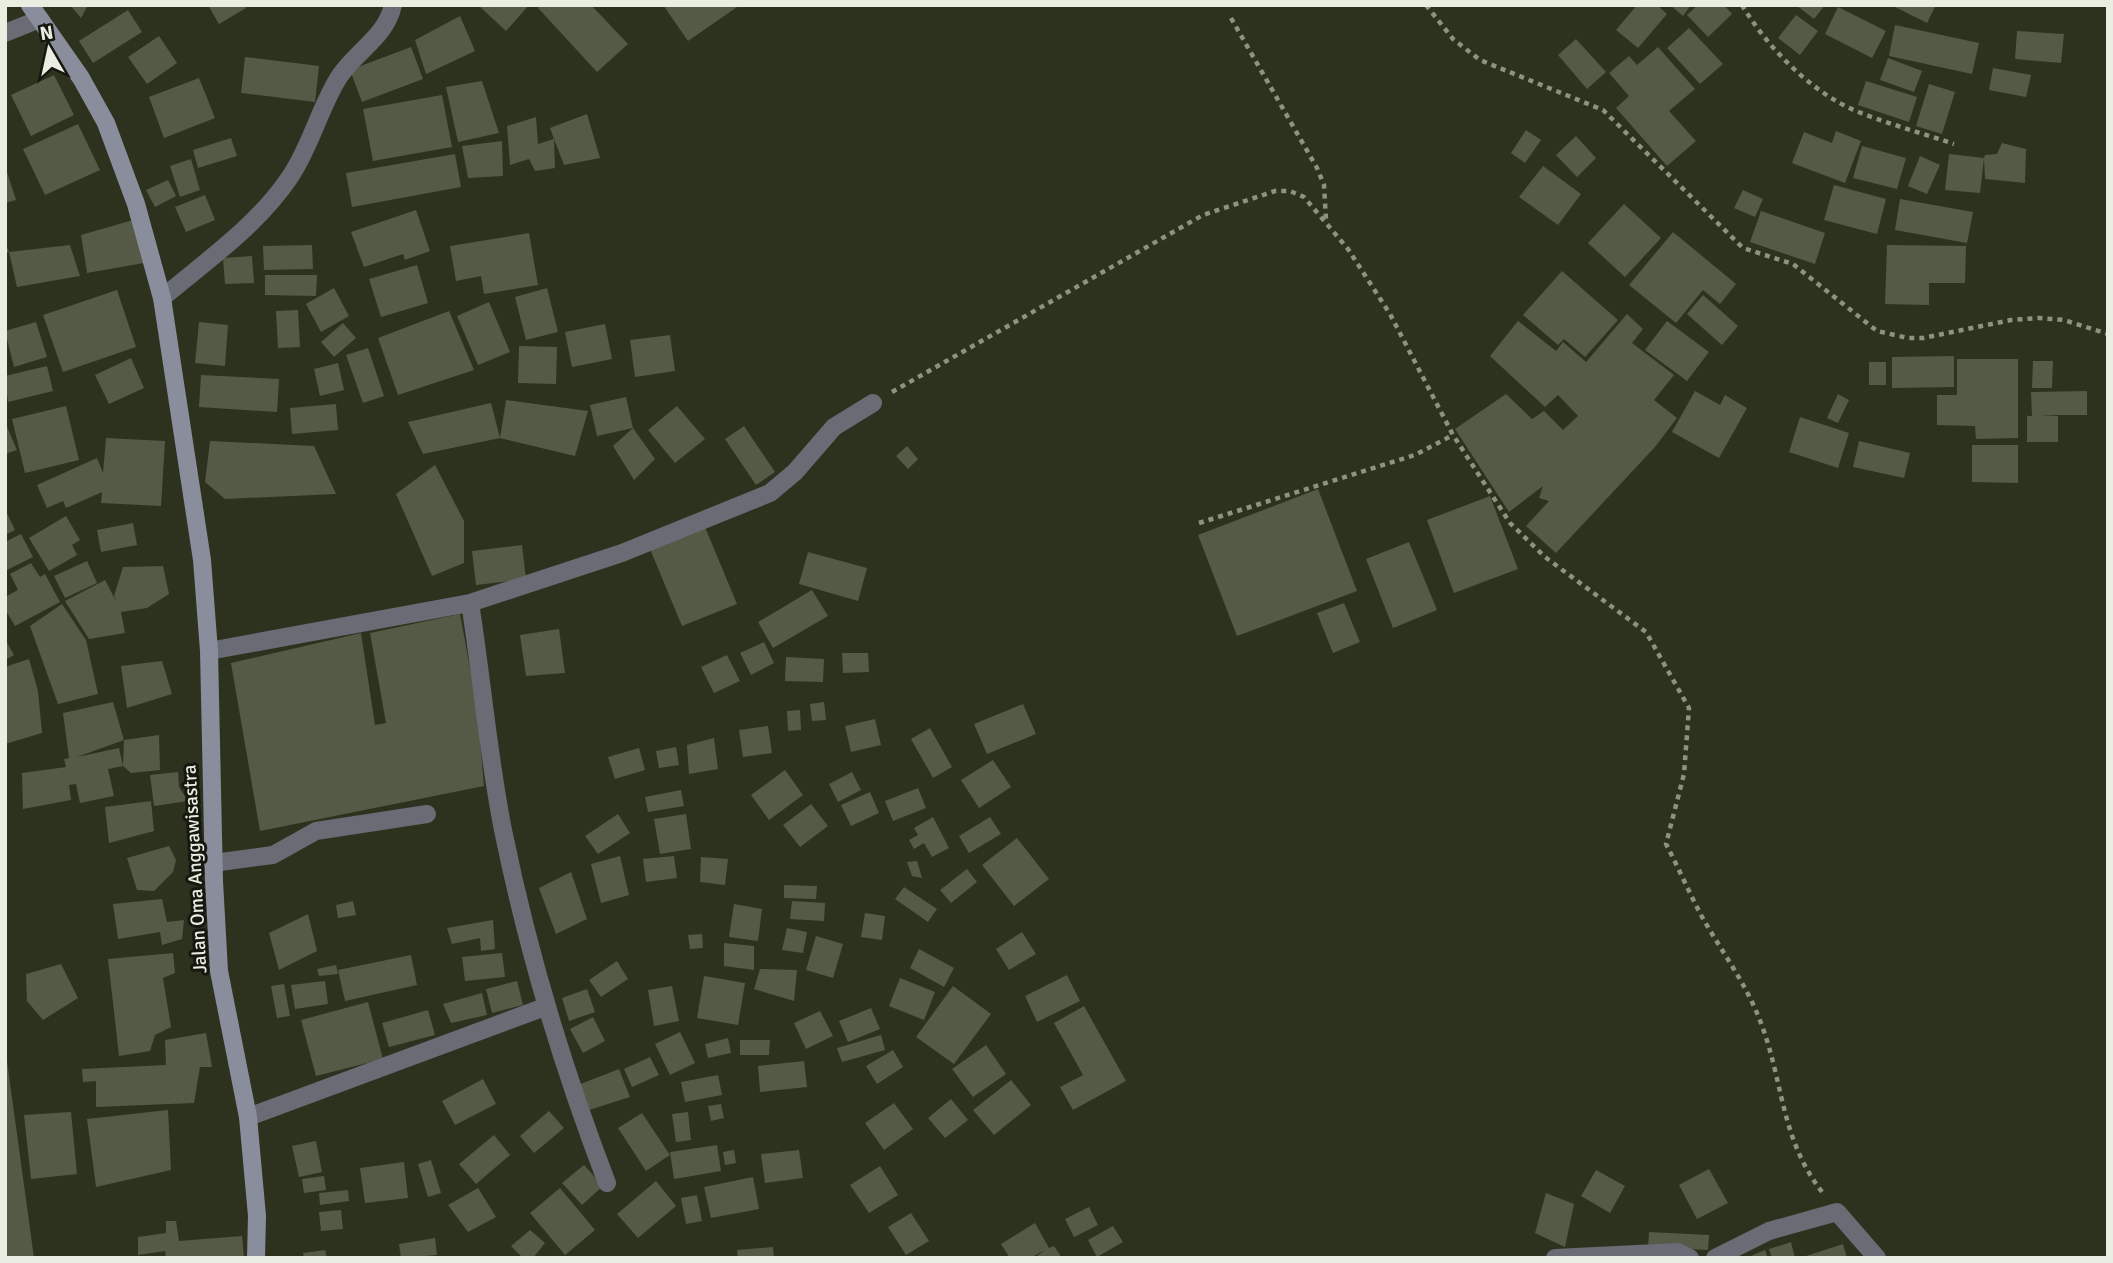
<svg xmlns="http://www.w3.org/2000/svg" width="2113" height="1263" font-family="Signika,sans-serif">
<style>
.building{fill:#545a45}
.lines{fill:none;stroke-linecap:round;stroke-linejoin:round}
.path{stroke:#8d9282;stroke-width:4.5;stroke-dasharray:5 5;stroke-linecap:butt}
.lane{stroke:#696b75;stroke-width:18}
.street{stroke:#696b75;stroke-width:18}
.secondary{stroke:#898d9c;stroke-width:18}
.labels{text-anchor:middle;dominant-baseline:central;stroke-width:6;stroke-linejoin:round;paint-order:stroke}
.street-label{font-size:19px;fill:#eaeee2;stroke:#161810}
</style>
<rect width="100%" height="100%" fill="#2c321e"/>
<!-- building -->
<path class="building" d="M70,5H88L81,18Z
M208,5H244L246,8L219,24Z
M478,5H529L506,31Z
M541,5H591L628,44L597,72L538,8Z
M663,5H740L688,41Z
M1637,5H1657L1667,14L1638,48L1616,30Z
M1670,5H1691L1683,16Z
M1698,5H1724L1732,14L1708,37L1687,15Z
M1796,5H1825L1814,19Z
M1891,5H1936L1927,23Z
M1838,7L1886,31L1872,58L1825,34Z
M128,10L142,32L93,63L79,41Z
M1796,15L1818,31L1800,55L1778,38Z
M460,16L475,51L426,74L415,40Z
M1895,25L1979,43L1972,74L1889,56Z
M1689,28L1723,64L1700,84L1667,48Z
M2017,31L2064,34L2061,63L2015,59Z
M159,36L177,63L147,84L128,57Z
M1576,39L1606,72L1587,89L1558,55Z
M411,47L423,79L362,102L350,70Z
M1658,47L1695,89L1669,111L1696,141L1667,166L1616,108L1629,96L1609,73L1629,56L1637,65Z
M245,57L319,66L315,102L241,93Z
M1888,58L1922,71L1914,92L1880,80Z
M1993,68L2031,75L2026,97L1989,90Z
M54,75L74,115L31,136L11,95Z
M199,78L215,118L164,138L149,97Z
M482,81L499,133L458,142L446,87Z
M1866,81L1917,97L1909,122L1858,105Z
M1929,84L1955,92L1942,134L1916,126Z
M442,95L452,147L373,161L363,109Z
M587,114L600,158L564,165L554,139L555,168L535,171L529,159L510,165L507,126L536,117L538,144L554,139L550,128Z
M78,124L100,170L45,195L23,149Z
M1526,130L1541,140L1525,163L1511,153Z
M1836,131L1861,141L1845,183L1792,163L1804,132L1832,143Z
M1576,136L1596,158L1577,177L1556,155Z
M231,138L237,156L198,168L193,150Z
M502,141L503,176L468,178L462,146Z
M2002,143L2026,149L2025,183L1985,179L1984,158L1980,193L1945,190L1949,154L1984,158L1985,155L1997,154Z
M1862,146L1906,158L1897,189L1853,178Z
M455,154L461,187L352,207L346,173Z
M1920,156L1940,165L1927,194L1908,186Z
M191,159L200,190L180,197L170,166Z
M5,166L16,200L5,203Z
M1543,166L1581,194L1558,225L1519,197Z
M168,180L176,196L155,207L146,190Z
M1834,185L1886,199L1877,234L1824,220Z
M1743,190L1763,199L1755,217L1734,208Z
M205,195L215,220L186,232L175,207Z
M1900,199L1973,212L1967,243L1895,230Z
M1624,204L1661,238L1625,277L1588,243Z
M416,210L430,251L405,260L403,254L364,267L351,232Z
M1761,211L1825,233L1815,264L1750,242Z
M133,220L144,263L87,273L81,235Z
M1673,232L1736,284L1720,304L1703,290L1676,323L1629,285Z
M529,233L538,285L484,294L481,276L456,281L450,246Z
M5,242L9,252L70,245L80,276L17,287L9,252L5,253Z
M312,245L313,269L264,270L263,246Z
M1887,245L1966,246L1965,283H1929V305L1885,304Z
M252,256L254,283L225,284L223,258Z
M417,265L428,303L381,317L369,279Z
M1562,271L1618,320L1585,357L1564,339L1558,345L1523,315Z
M265,275H317L316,296L265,295Z
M334,288L349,316L321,332L306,304Z
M547,288L558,332L526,340L515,297Z
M117,290L136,347L63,372L43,315Z
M1703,295L1738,326L1722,345L1687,314Z
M489,302L510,352L478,365L457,316Z
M298,310L300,347L278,348L276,311Z
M449,311L474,370L398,395L378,338Z
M1627,314L1643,329L1632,343L1674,375L1654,400L1677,418L1655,447L1556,553L1526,526L1549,501L1539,498L1543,486L1509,512L1455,429L1506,394L1532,419L1544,411L1563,430L1578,416L1558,395L1545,407L1490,356L1518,321L1556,351L1563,342L1586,362Z
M1667,321L1709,352L1687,381L1645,350Z
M36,322L47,357L14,367L5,331Z
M199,322L228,325L225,366L195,363Z
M343,323L356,338L334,357L321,342Z
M605,324L612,359L572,367L565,332Z
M670,335L675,371L635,377L630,340Z
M519,346L557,347L556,384L518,383Z
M368,348L384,396L363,403L346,355Z
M1954,356V387L1892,388V357Z
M131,358L144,388L109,404L95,375Z
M1957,359H2018V438L1976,439L1975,426L1937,425V395H1957Z
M2033,361H2053L2052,388H2032Z
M1869,362H1886V385H1869Z
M338,363L344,390L320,396L314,369Z
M47,366L53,391L8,402L5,376Z
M201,375L279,379L277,412L199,407Z
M1695,391L1720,405L1725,395L1747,408L1719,458L1672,432Z
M2087,391V415H2040L2058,416V442H2027V416H2032L2031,392Z
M1838,394L1849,400L1838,423L1827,418Z
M626,397L633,428L597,436L590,405Z
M506,400L588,411L575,456L500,438L423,454L408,422L491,403L500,438Z
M336,404L338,430L292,434L290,408Z
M66,406L79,460L25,473L12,419Z
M677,406L705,439L675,463L648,430Z
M1800,417L1849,433L1838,468L1789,452Z
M5,422L17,450L5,454Z
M744,426L775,472L756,485L725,439Z
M633,428L655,459L634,480L613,446Z
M106,438L165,441L161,506L101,503L102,492L66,508L63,501L47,508L37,485L97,458L103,473Z
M210,441L314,446L336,494L225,499L205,482Z
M1859,441L1910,453L1904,478L1853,467Z
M1972,445H2018V483L1972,482Z
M907,446L918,459L908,469L896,456Z
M435,465L464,521V563L432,576L396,494Z
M1318,489L1357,591L1237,636L1198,535Z
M1490,496L1518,569L1454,593L1427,520Z
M5,509L15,530L5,535Z
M66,516L80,540L72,545L77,555L49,571L29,538Z
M133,523L137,545L101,552L97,530Z
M705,527L737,604L682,626L650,549Z
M21,534L33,557L5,571V542Z
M1409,542L1437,610L1393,628L1366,559Z
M522,545L526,579L476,585L472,551Z
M808,552L867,568L858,601L799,584Z
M87,561L97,583L65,598L54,576Z
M31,563L40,577L45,574L60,602L15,626L5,609V597L18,590L10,574Z
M163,566L169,594L147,608L121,612L125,633L89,639L65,601L105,580L117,603L114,596L123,567Z
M812,590L828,616L773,648L758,622Z
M1344,603L1360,642L1333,653L1317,613Z
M62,604L86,640L98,694L58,704L30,626Z
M460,614L477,706L484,786L260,831L231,663L361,633L375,725L386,723L370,633Z
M559,629L565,673L526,676L520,635Z
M5,639L14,655L5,660Z
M764,642L774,663L751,675L740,653Z
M842,653H868L869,672L843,673Z
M727,655L740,681L714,693L701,667Z
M786,657L824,659L823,682L785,681Z
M29,659L38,691L42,733L5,744V667Z
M162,661L172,694L127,708L121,666Z
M113,702L124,740L77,757L119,748L123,766L124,740L159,735L160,770L131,773L123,766L108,769L114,796L80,803L76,784L69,785L71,800L23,809L22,773L66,767L64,759L69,758L63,713Z
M824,702L826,720L812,721L810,704Z
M1023,704L1036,734L987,754L974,724Z
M800,710L801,730L788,731L787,711Z
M875,719L881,745L851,752L845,726Z
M768,726L772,753L743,757L739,730Z
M930,728L952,767L933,778L911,739Z
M714,738L718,769L689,774L687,745Z
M676,747L679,765L659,768L656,751Z
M639,748L645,770L615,779L608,757Z
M993,760L1011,787L979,808L961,780Z
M785,770L803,795L769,820L751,795Z
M178,772L179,787L188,801L154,806L150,775Z
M852,772L861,790L838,802L829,784Z
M918,788L926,808L893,821L885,801Z
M681,790L684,806L648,812L645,797Z
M870,792L879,813L851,826L841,805Z
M151,801L154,831L109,843L105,807Z
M811,804L828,826L800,847L783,825Z
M618,814L630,833L598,854L585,836Z
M686,814L691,849L660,854L654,819Z
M933,817L949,848L932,857L924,843L914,849L909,840L918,835L914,828Z
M990,817L1001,834L969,853L959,836Z
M1017,838L1049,879L1014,906L982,865Z
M169,846L176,860L173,872L154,891L137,890L127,858Z
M620,856L629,895L601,903L591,864Z
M674,856L677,878L646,882L643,859Z
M701,857L728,859L725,885L700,882Z
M917,861L922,878L912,876L907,862Z
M967,869L977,882L951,903L940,890Z
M571,872L587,919L556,934L539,888Z
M784,885L817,886L816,899L784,898Z
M904,887L937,909L928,922L895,899Z
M162,899L167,922L184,920L182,939L162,945L160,932L118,939L113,904Z
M353,901L356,915L338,918L336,905Z
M792,901L825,903L824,921L790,919Z
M734,904L762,909L758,941L729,937Z
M865,913L885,916L882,940L861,937Z
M308,914L317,951L279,970L269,933Z
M493,920L495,949L481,951L480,938L452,944L447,928Z
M787,928L807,932L803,953L782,950Z
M1022,932L1036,954L1009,970L996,949Z
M702,934L703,948L690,949L688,935Z
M816,936L843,944L833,978L806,970Z
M724,943L754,946V970L724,966Z
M919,949L954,968L944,987L910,968Z
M173,953L175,973L163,978L171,1027L155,1035L150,1051L119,1056L108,959Z
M502,953L505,977L465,981L462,957Z
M411,955L417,985L345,1001L338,970Z
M617,961L628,979L601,997L589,980Z
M61,964L78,998L43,1020L27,1001L26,974Z
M336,965L338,974L319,976L317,969Z
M760,969L797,970L794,1001L754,989Z
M1067,975L1080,1001L1037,1022L1025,996Z
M704,976L745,983L738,1025L697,1018Z
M900,978L935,992L924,1020L889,1006Z
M325,981L328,1004L295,1009L291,985Z
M517,981L523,1005L492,1013L486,989Z
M284,984L290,1016L277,1018L271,986Z
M672,986L679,1021L654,1026L648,990Z
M953,986L991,1014L954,1064L916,1037Z
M587,989L595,1012L569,1021L562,998Z
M482,993L487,1015L451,1023L443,1004Z
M368,1002L383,1059L316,1076L301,1020Z
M1084,1006L1126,1081L1073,1110L1060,1087L1083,1075L1054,1023Z
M871,1008L880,1029L848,1042L839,1021Z
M428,1010L435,1035L389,1047L382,1023Z
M820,1011L833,1036L806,1049L794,1023Z
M593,1017L605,1041L583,1053L570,1029Z
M680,1032L695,1063L670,1075L655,1044Z
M206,1033L212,1067H200L194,1103L96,1107V1081L83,1082L82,1069L166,1065L165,1040Z
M881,1035L885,1050L842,1062L837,1048Z
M728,1038L731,1053L708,1058L705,1044Z
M740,1040H770L769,1055H740Z
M986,1045L1006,1074L973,1097L952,1069Z
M893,1050L903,1067L877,1084L866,1066Z
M650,1057L659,1075L632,1087L624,1069Z
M5,1061H7L34,1258H5Z
M804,1061L807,1087L760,1092L758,1066Z
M619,1069L630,1097L589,1110L578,1085Z
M718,1075L722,1095L685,1102L681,1082Z
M483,1079L496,1104L455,1125L442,1101Z
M1011,1080L1031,1105L994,1135L973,1110Z
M951,1099L968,1120L945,1138L928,1118Z
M894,1103L913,1129L884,1150L865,1123Z
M721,1104L724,1118L711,1121L708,1106Z
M168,1110L171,1170L96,1187L87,1119Z
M549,1111L564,1128L534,1153L520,1136Z
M71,1112L77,1174L31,1179L24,1115Z
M688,1112L691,1140L676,1142L672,1114Z
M642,1113L670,1155L646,1171L618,1128Z
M494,1135L510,1155L476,1184L459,1164Z
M316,1141L322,1172L299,1177L292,1146Z
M717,1145L721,1171L674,1179L670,1152Z
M734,1150L736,1163L725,1165L723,1152Z
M799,1150L803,1178L765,1183L761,1154Z
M431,1160L441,1193L428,1197L418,1164Z
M404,1162L408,1198L365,1203L360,1168Z
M584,1165L603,1186L582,1205L562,1183Z
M880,1166L898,1195L869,1213L850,1185Z
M1709,1169L1728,1203L1697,1219L1679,1185Z
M1596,1170L1625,1186L1610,1213L1581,1196Z
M324,1176L326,1190L304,1193L302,1179Z
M753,1177L759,1209L711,1218L704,1187Z
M656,1181L676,1206L638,1238L617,1214Z
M478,1188L496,1217L468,1232L448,1205Z
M560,1188L595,1230L565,1255L530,1213Z
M348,1190L349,1201L320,1205L319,1193Z
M1546,1193L1574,1204L1565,1247L1535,1233Z
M697,1195L702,1221L686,1224L681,1198Z
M1089,1207L1098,1225L1074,1237L1065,1219Z
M341,1210L343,1229L321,1231L319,1212Z
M911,1213L929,1241L906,1255L888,1227Z
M166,1221H176L179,1241L242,1236L244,1258H166L165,1251L138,1255V1237L166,1233Z
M1035,1223L1049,1248L1054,1246L1062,1258H1034L1045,1250L1030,1258H1010L1001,1244Z
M1113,1226L1123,1242L1097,1257L1088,1240Z
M530,1230L545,1243L533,1258H523L511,1246Z
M1649,1232L1709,1235L1708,1250L1648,1247Z
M435,1238L437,1255L401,1258L399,1244Z
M1791,1242L1795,1258H1772L1769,1249Z
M1843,1244L1847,1258H1804L1803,1257Z
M773,1247L774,1258H738L737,1250Z
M325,1250L327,1258H304L303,1253Z
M1765,1250L1768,1258H1746Z"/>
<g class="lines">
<!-- path -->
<path class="path" d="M1426,5L1453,39L1480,60L1603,110L1743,248L1793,264L1877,331L1908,338H1923L2011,320L2039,318L2064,320L2108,334
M1742,5C1767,47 1811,92 1856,111C1888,124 1922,133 1954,144
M1231,18L1317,168L1324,185L1326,220
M892,392L1203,215L1275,191H1290L1304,197L1348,249L1390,314L1453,435L1510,523L1545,557L1646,632L1689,708L1684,774L1666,844C1678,867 1689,892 1701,915C1720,949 1745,982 1759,1018C1784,1080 1779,1136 1822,1192
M1199,523L1415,455L1453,435"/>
<!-- lane -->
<path class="lane" d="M213,863L273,855L316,831L427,814"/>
<!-- street -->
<path class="street" d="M5,33L40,19
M162,298C206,261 257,226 290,177C311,146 319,109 339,77C356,51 386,37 393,5
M470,603C482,678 488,755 503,830C528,953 562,1066 607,1183
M209,651L470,603L622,553L770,493L795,472L834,427L873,403
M248,1117L545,1007
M1555,1258L1678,1252L1690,1258
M1715,1258L1769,1231L1837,1212L1877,1258"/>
<!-- secondary -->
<path class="secondary" d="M30,5L81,78L106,123L136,204L162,298L202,560L209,651L214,881L219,971L248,1117L257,1216L256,1258"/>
</g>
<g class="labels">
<!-- street labels -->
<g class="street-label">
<text transform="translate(195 869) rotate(-93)">Jalan Oma Anggawisastra</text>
</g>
</g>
<!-- border -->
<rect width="2113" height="1263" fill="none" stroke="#eaeee2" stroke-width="14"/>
<!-- north arrow -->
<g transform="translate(49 49) rotate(351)" stroke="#161810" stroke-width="5" paint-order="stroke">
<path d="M0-5L12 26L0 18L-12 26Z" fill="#eaeee2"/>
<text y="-10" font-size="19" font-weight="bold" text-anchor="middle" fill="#eaeee2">N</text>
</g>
</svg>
